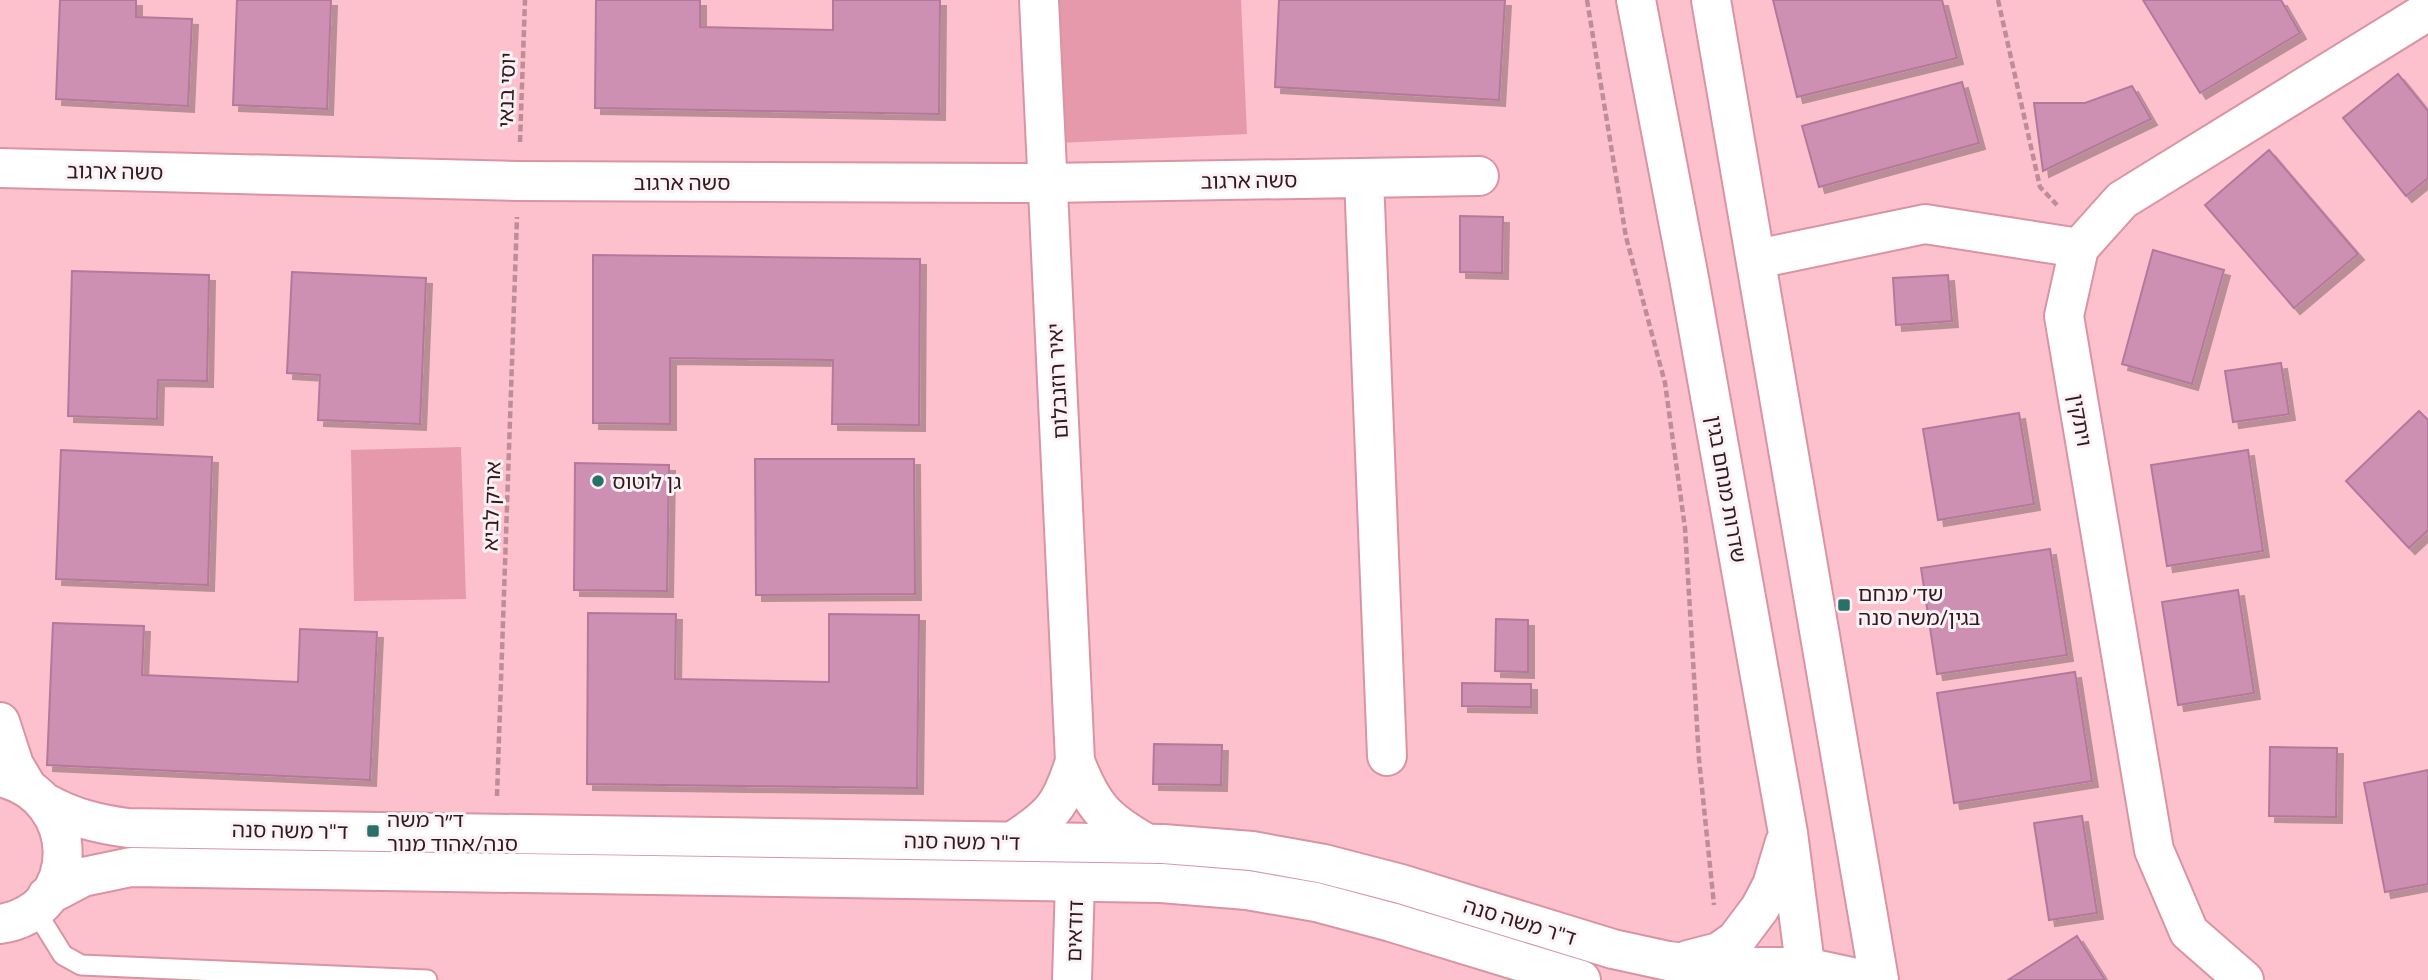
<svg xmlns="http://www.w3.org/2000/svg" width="2428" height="980" font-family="'Titillium Web','Noto Sans Hebrew',sans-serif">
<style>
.green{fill:#e599aa}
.building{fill:#ce90b2;stroke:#b4799a;stroke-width:2;filter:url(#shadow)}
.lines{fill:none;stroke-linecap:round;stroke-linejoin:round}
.lane-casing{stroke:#d994a3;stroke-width:23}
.street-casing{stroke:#d994a3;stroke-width:42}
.secondary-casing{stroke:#d994a3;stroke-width:42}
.path{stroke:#be8d97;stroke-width:4.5;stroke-dasharray:7 3.5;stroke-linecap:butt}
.lane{stroke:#fff;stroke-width:19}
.street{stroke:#fff;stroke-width:38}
.secondary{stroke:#fff;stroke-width:38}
.poi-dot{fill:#287068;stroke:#faf2f4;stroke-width:2.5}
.labels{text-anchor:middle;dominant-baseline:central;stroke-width:6;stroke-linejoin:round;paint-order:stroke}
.street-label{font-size:21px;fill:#33191f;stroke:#faf2f4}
.poi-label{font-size:21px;fill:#33191f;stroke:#faf2f4;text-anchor:start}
</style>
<defs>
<filter id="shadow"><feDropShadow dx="6" dy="6" stdDeviation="0" flood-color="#0004"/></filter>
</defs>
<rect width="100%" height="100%" fill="#fcc1cd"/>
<!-- green -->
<path class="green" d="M1052,0H1241L1247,134L1059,143Z
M461,447L466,599L354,601L351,450Z"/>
<!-- building -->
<path class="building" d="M60,0H136V17L192,19L188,106L56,99Z
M237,0H331L327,109L233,105Z
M596,0H700V27L833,30V0H940L939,114L595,108Z
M1279,0H1505L1499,100L1275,87Z
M1773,0H1942L1957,58L1797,97Z
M2143,0H2281L2300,33L2200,93Z
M2398,74L2428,111V178L2406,196L2343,118Z
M1962,82L1979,143L1819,187L1802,126Z
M2132,86L2151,119L2043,171L2034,103H2085Z
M2269,150L2358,254L2294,308L2205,205Z
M1460,216L1503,217L1502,273L1460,272Z
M2153,250L2224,270L2192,384L2122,364Z
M593,255L920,259L919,425L832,424L833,360L670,358V424L593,423Z
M72,271L209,275L207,381L158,380L157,419L68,416Z
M292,272L426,278L420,424L318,420L320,375L287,373Z
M1948,275L1952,321L1896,325L1893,278Z
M2281,363L2289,414L2233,422L2225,371Z
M2419,411L2428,420V530L2409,548L2346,481Z
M2019,413L2034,504L1938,520L1923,429Z
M61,450L212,457L208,585L56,579Z
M2248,450L2263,551L2167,566L2151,465Z
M755,459H914L915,594L756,595Z
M575,463L669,465L667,591L574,590Z
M2050,549L2067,655L1937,674L1921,568Z
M2238,590L2254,693L2178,705L2162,602Z
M588,613L676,614L675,679L829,682V614L919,615L917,788L587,784Z
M1496,619L1528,620V672L1495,671Z
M53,623L144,626L142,675L298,682L300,629L377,632L370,780L47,765Z
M2075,672L2092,781L1954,803L1937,693Z
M1462,683L1531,684V707L1462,706Z
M1154,744L1222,745L1221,785L1153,784Z
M2270,747L2337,748L2336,817L2269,816Z
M2428,770V884L2385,892L2364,783Z
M2082,816L2097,913L2049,920L2034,823Z
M2077,936L2105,980H2008Z"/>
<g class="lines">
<defs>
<path id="lane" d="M35,910L63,955L81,965L427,980"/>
<path id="street" d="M1039,0L1075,761C1092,806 1105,820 1146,843
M0,168L518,181L1048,183L1479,176
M1364,178L1387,756
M1757,259L1925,224L2079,248
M0,722L14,765L27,787
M1013,841C1052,816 1061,806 1075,761
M1072,980L1075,882
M2244,980L2189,932L2154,850L2064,316L2079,248L2122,200L2428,11"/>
<path id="secondary" d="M1636,0L1689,278L1788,833L1807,980
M1711,0L1879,980
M0,777C83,796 84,911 0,924
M46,803C73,818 98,824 128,828L1163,844L1252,851L1324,864L1401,884L1613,949L1668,961L1721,967H1805L1866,980
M47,896L83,877L131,867L1161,883L1247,890L1316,902L1391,922L1581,980
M1688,960L1719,952L1736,940L1760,908L1772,885L1785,842"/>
</defs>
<!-- lane casing -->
<use href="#lane" class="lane-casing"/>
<!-- street casing -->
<use href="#street" class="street-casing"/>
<!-- secondary casing -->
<use href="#secondary" class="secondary-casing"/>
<!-- path -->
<path class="path" d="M1587,0L1626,237L1665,383L1685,528L1699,759L1714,905
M1998,0L2040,187L2057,205
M520,142L525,0
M497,796L517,217"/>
<!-- lane -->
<use href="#lane" class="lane"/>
<!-- street -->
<use href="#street" class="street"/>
<!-- secondary -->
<use href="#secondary" class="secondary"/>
</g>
<!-- markers -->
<g class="poi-dot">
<circle cx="598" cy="481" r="7"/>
<rect x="1837" y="598" width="14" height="14" rx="3.5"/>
<rect x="366" y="824" width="14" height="14" rx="3.5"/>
</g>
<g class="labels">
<!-- street labels -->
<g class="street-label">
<text transform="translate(506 90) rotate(-88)">יוסי בנאי</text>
<text transform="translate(115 171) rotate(1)">סשה ארגוב</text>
<text transform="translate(1249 180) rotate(-1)">סשה ארגוב</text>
<text x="682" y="182">סשה ארגוב</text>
<text transform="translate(1057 381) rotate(-93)">יאיר רוזנבלום</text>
<text transform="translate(2081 420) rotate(80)">ויתקין</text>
<text transform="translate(1727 489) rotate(80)">שדרות מנחם בגין</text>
<text transform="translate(491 506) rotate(-88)">אריק לביא</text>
<text transform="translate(290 830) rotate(1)">ד"ר משה סנה</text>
<text transform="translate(962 841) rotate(1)">ד"ר משה סנה</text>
<text transform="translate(1520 921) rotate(17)">ד"ר משה סנה</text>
<text transform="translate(1074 931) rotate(-88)">דודאים</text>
</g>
<!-- poi labels -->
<g class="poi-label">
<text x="612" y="481">גן לוטוס</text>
<text x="1858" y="593">שד׳ מנחם<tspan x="1858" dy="24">בגין/משה סנה</tspan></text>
<text x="387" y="819">ד״ר משה<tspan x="387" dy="24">סנה/אהוד מנור</tspan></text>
</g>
</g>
</svg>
